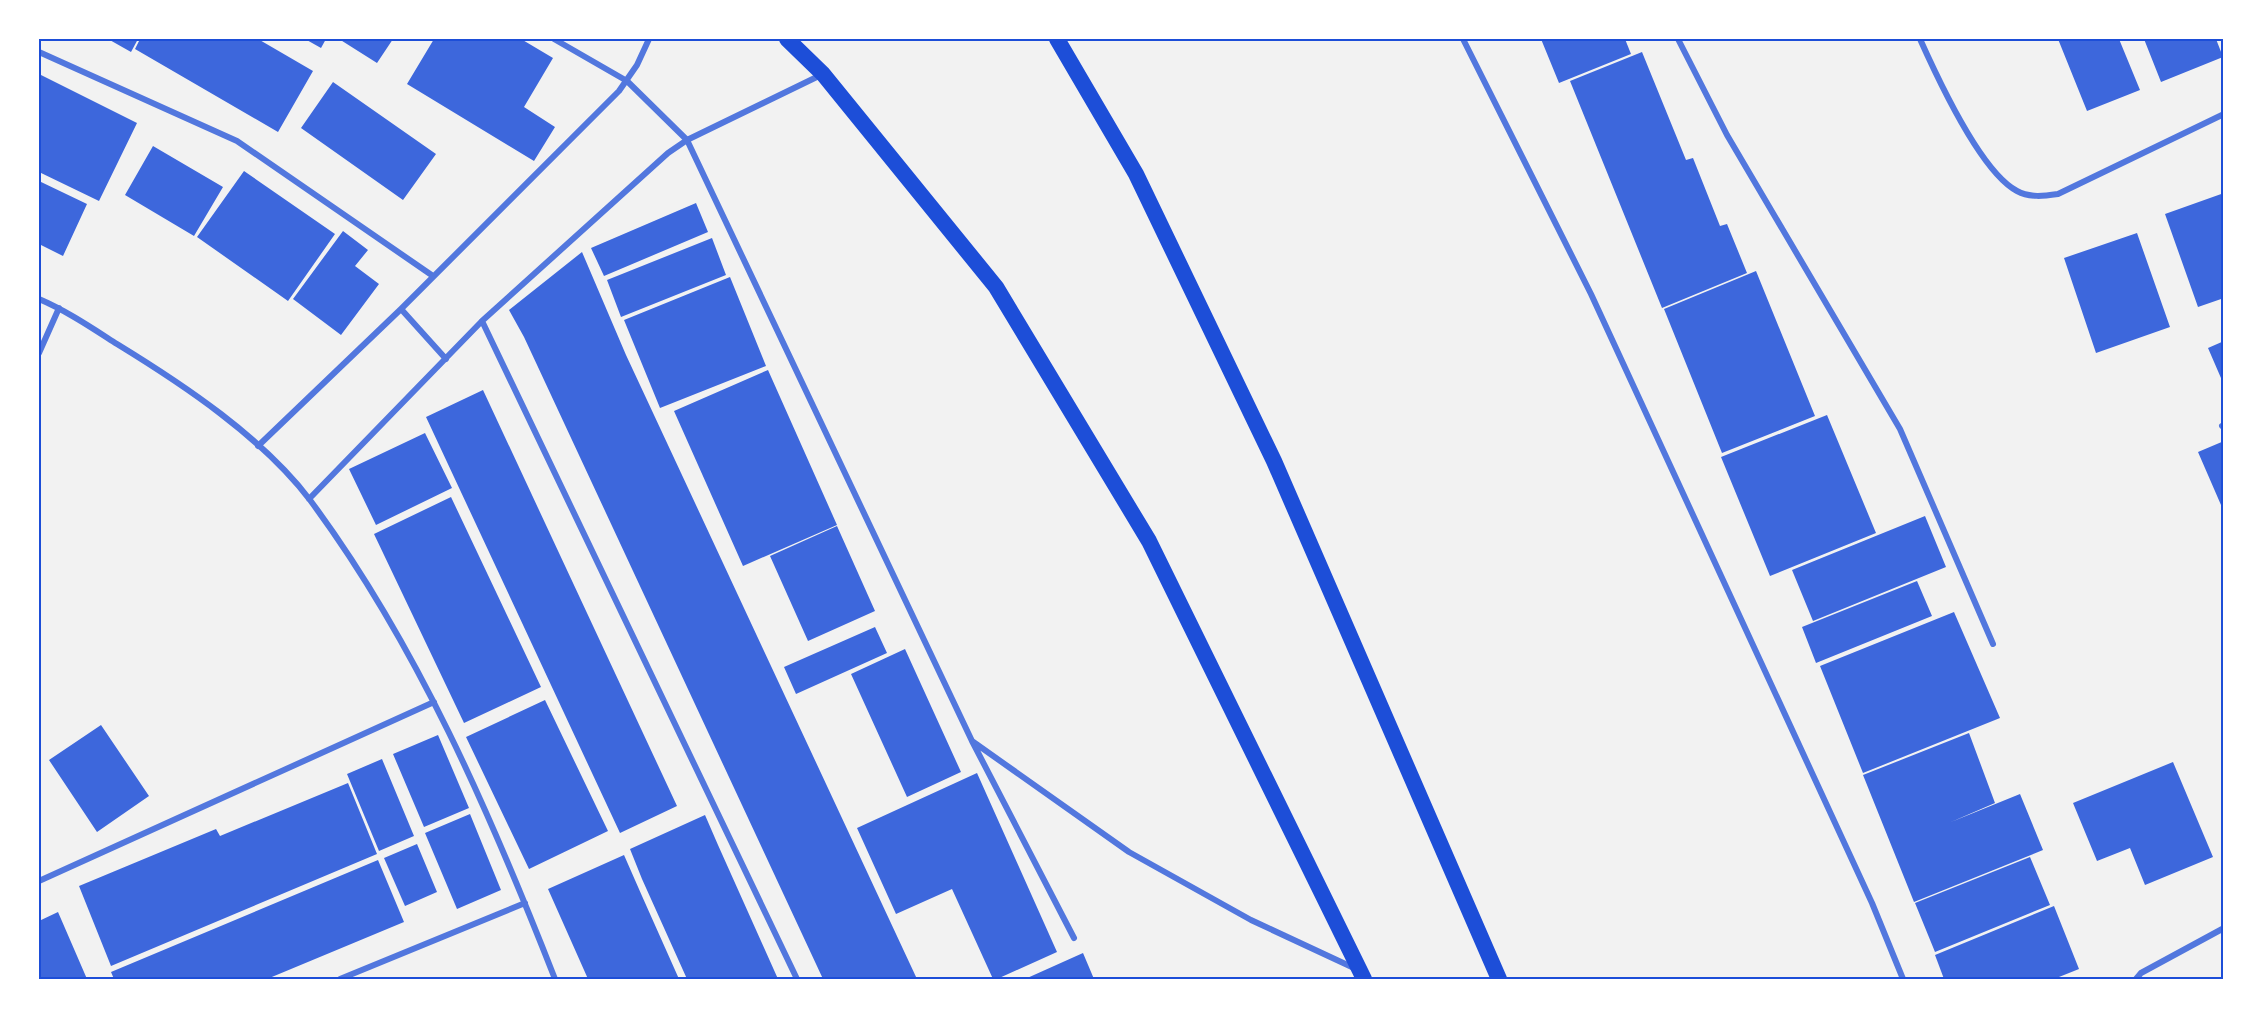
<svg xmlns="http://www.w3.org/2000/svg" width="2263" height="1018" font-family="'Roboto Condensed',sans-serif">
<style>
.building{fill:#3d67dc}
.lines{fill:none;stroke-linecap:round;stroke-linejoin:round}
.minor{stroke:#5277de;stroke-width:6}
.trunk{stroke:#1d4ed8;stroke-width:16}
.neatline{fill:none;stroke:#1d4ed8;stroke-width:2}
</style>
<rect width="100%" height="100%" fill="#f2f2f2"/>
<!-- building -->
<path class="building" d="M108,39H138L131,52Z
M140,39H258L313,71L278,132L135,49Z
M305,39H326L321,48Z
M339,39H393L377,63Z
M434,39H521L553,58L524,107L555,127L534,161L407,84Z
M1541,39H1625L1631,54L1559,83Z
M2058,39H2119L2140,90L2087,111Z
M2144,39H2216L2223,57L2161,82Z
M1642,52L1686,160L1693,158L1720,226L1727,224L1747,273L1662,308L1570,81Z
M39,74L137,123L99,201L39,172Z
M333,82L436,154L403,200L301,128Z
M153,146L223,187L194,236L125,195Z
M244,171L335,234L288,301L197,237Z
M39,181L87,204L63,256L39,244Z
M2224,193V298L2198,307L2165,214Z
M696,203L708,232L604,276L591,248Z
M343,231L368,250L355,266L379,284L341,335L293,299Z
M2137,233L2170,327L2096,353L2064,258Z
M712,238L726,275L621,317L607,280Z
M582,252L626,355L917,979H823L524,337L509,310Z
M1756,271L1815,416L1722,453L1664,309Z
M730,277L766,366L660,408L624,320Z
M2224,341V385L2208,348Z
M768,370L837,525L743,566L674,411Z
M483,390L677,806L620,833L426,417Z
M1827,415L1876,533L1770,576L1721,457Z
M425,433L452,488L376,525L349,469Z
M2224,441V504L2221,505L2198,452Z
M451,497L541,687L464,723L374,534Z
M1925,516L1946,567L1813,621L1792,570Z
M837,526L875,611L808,641L770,556Z
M1917,581L1932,616L1816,663L1802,627Z
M1954,612L2000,718L1863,773L1820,666Z
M875,627L887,653L796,694L784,667Z
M905,649L961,772L907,797L851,674Z
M545,700L608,831L529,869L466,737Z
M101,725L149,796L97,832L49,760Z
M1969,733L1995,803L1951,822L2020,794L2043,850L1914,902L1863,775Z
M438,735L469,808L424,827L393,754Z
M382,759L414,836L379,851L347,774Z
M2173,762L2213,857L2145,885L2130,848L2097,861L2073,803Z
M977,773L1057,952L997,979H993L952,889L896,914L857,828Z
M348,783L377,854L111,966L79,886L216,829L220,836Z
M470,814L501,890L457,909L425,833Z
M705,815L718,845L778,979H687L642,879L630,849Z
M417,844L437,892L405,906L384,858Z
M624,855L642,896L679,979H588L548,889Z
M2030,857L2050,905L1935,952L1915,903Z
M378,860L404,922L267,979H114L111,972Z
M2054,906L2079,969L2054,979H1944L1935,955Z
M58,912L87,979H39V921Z
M1083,953L1094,979H1025Z"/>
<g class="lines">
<!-- minor -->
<path class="minor" d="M554,39L627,81L687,140L972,741
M1463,39L1591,294L1872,903L1903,979
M1678,39L1727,135L1900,429L1993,644
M1920,39C1937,77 1981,172 2017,191C2030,198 2044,196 2058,194L2224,114
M39,52L237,141L433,276
M39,299C67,311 92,328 117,344C184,385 262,437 310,500C417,644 490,813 555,979
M401,309L446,359
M482,321L797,979
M39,353L59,308
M2222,426L2224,425
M258,446L401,309L619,91L637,65L649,39
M309,499L482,321L668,153L687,140L823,74
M39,881L434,702
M1074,938L972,741L1129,852L1251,920L1354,968
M340,979L525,903
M2136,979L2141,973L2224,928"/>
<!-- trunk -->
<path class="trunk" d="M787,39L823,74L996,287L1149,541L1364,979
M1057,39L1136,174L1274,461L1499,979"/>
</g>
<!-- border -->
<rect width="2263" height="1018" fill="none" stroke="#ffffff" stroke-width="81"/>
<rect x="40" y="40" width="2182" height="938" class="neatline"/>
</svg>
